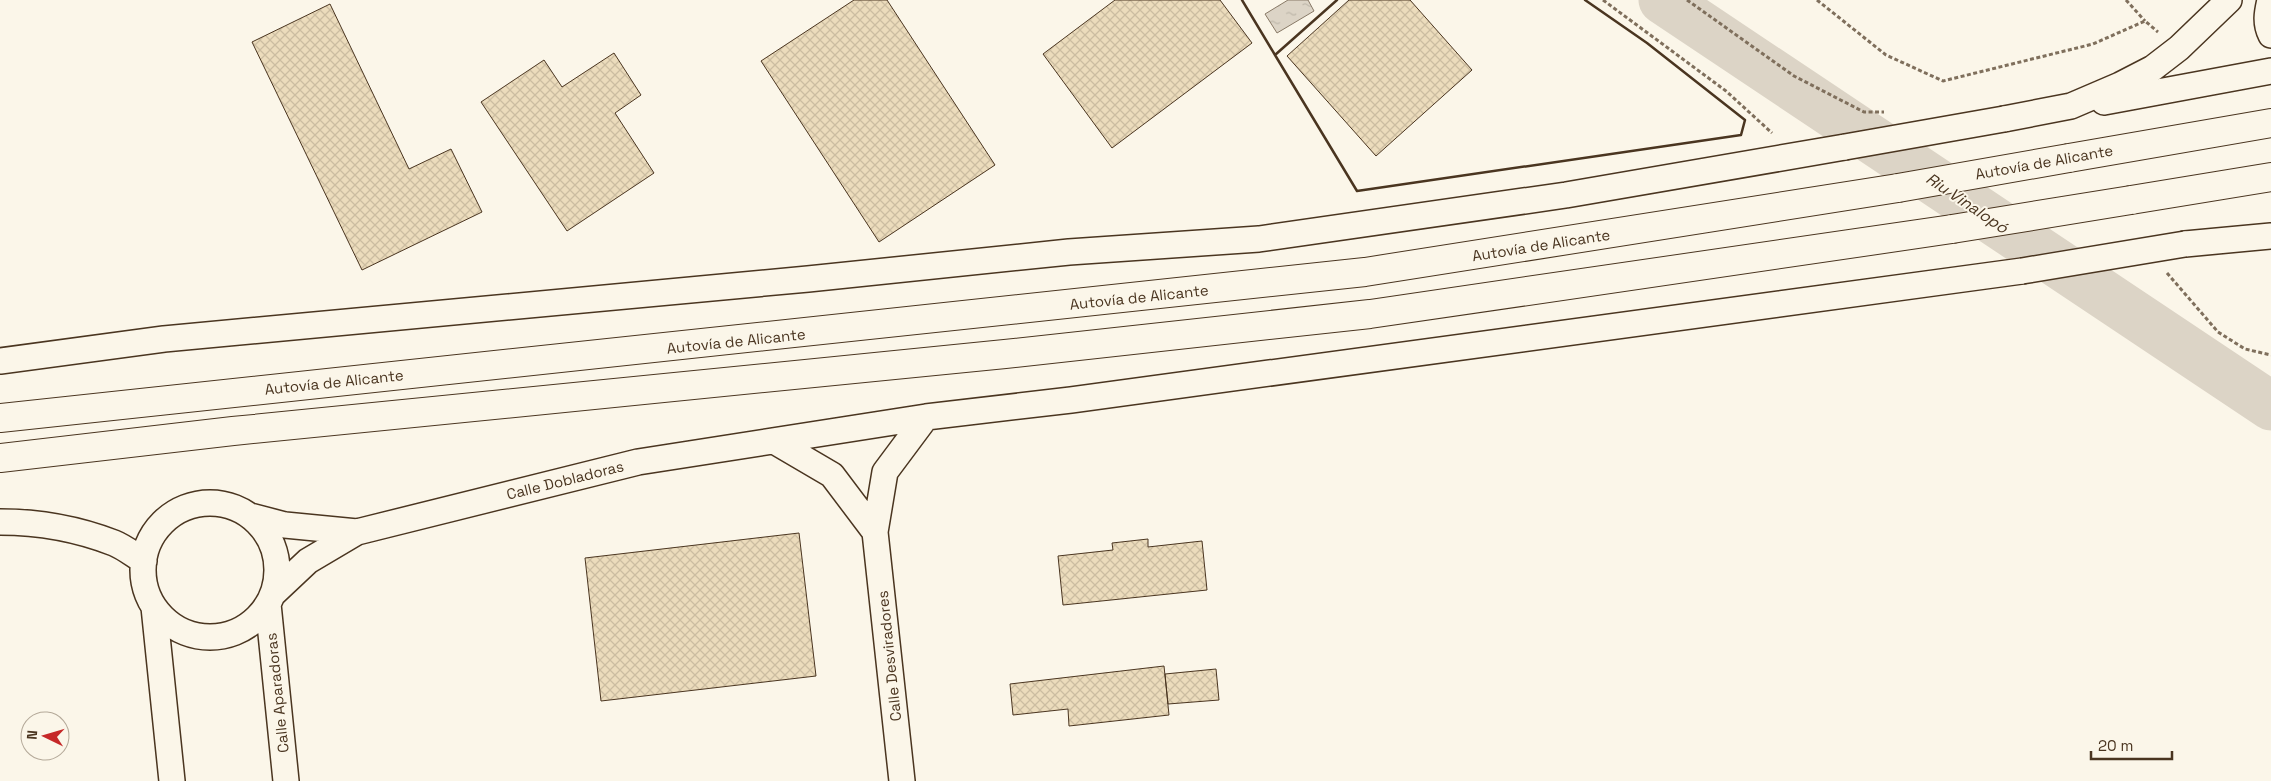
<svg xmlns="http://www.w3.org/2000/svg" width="2271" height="781" font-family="'Space Grotesk',sans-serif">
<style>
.water{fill:url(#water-ripples);stroke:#887966}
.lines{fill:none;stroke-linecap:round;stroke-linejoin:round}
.river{stroke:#dcd4c6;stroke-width:49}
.building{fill:url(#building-cross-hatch);stroke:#4a3520}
.minor-casing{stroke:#4a3520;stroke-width:28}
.motorway-casing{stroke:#4a3520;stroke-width:30}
.path{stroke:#7f6f5c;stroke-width:3;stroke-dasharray:4 2.5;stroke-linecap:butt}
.minor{stroke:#fbf6e9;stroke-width:25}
.motorway{stroke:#fbf6e9;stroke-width:28}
.minor-bridge-casing{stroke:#4a3520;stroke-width:28;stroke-linecap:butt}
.motorway-bridge-casing{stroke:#4a3520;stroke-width:30;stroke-linecap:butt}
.minor-bridge{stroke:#fbf6e9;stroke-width:25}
.motorway-bridge{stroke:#fbf6e9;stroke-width:28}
.wall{stroke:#4a3520;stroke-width:2.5}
.labels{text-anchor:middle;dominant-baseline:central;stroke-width:4;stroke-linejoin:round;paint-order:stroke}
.street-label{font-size:15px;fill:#4a3520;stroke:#fbf6e9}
.water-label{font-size:16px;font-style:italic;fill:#4a3520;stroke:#fbf6e9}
</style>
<defs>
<pattern id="water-ripples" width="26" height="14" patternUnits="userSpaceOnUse" patternTransform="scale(1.25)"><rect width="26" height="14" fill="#dcd4c6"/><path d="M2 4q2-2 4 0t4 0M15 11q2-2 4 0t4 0" fill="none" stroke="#beb7aa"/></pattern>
<pattern id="building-cross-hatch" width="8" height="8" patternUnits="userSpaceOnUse" patternTransform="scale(1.25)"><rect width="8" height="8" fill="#ecdcbc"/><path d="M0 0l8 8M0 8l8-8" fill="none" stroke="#ccbda1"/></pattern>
</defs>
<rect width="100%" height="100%" fill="#fbf6e9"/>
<!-- water -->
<path class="water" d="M1288,0H1308L1314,11L1277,33L1265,14Z"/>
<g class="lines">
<!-- river -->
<path class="river" d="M1663,0L2271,406"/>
</g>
<!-- building -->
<path class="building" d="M854,0H887L995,165L879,242L761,61Z
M1115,0H1220L1252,43L1112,148L1043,54Z
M1349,0H1410L1472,70L1376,156L1287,56Z
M330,4L409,169L451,149L482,212L362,270L252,42Z
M614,53L641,95L615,113L654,173L567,231L481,102L544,60L562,87Z
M799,533L816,676L601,701L585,558Z
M1148,539V547L1202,541L1207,590L1063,605L1058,556L1113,550L1112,543Z
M1164,666L1169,715L1069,726L1068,709L1013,715L1010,684Z
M1216,669L1219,700L1168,704L1165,674Z"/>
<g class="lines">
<defs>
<path id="minor" d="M2270,0C2267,13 2265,23 2271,35
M2104,102L2271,71
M2004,119L2071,106L2120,85L2153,68L2179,48L2229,0
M2185,244L2271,236
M0,361L164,339L808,279L1069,252L1259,239L1566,195L1845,147
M774,441L832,475L875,532
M143 570a67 67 0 1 1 134 0a67 67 0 1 1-134 0Z
M250,516L285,525L357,532
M0,522C39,522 78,529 114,543C124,547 134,555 144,561
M274,593L308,561L357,532L638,462L926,417L1071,400L2022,271
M268,604L286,781
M154,607L172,781
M902,781L875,532L885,472L926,417"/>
<path id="motorway" d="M2069,158L2271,123
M2131,200L2271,177
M0,418L1365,272L1898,188
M0,458L233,431L1005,354L1370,314L1952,229"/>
</defs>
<!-- minor casing -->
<use href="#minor" class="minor-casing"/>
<!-- motorway casing -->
<use href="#motorway" class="motorway-casing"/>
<!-- path -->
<path class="path" d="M1603,0L1726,91L1772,133
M1687,0L1794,76L1864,112H1884
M1817,0L1886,55L1943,81L2093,44L2145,21L2158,32
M2126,0L2145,21
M2167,273L2218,332L2245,349L2271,355"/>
<!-- minor -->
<use href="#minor" class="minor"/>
<!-- motorway -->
<use href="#motorway" class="motorway"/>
<defs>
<path id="minor-bridge" d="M1845,147L2004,119
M2022,271L2185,244"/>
<path id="motorway-bridge" d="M1898,188L2069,158
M1952,229L2131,200"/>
</defs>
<!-- minor-bridge casing -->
<use href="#minor-bridge" class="minor-bridge-casing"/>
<!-- motorway-bridge casing -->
<use href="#motorway-bridge" class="motorway-bridge-casing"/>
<!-- minor-bridge -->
<use href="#minor-bridge" class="minor-bridge"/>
<!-- motorway-bridge -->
<use href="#motorway-bridge" class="motorway-bridge"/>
<!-- wall -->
<path class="wall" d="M1242,0L1275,55
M1337,0L1275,55L1357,191L1741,135L1745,120L1647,43L1585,0"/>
</g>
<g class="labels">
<!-- street labels -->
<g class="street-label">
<text transform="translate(2044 162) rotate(-10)">Autovía de Alicante</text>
<text transform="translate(1541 245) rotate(-9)">Autovía de Alicante</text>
<text transform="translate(1139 297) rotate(-6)">Autovía de Alicante</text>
<text transform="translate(736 341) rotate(-6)">Autovía de Alicante</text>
<text transform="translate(334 382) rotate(-6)">Autovía de Alicante</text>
<text transform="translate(565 480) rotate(-14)">Calle Dobladoras</text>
<text transform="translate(889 656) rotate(-96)">Calle Desviradores</text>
<text transform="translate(277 693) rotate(-96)">Calle Aparadoras</text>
</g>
<!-- water labels -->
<g class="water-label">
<text transform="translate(1967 203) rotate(34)">Riu Vinalopó</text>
</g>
</g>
<!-- north arrow -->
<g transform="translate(45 736) rotate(275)"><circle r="24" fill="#fbf6e9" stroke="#b4a999"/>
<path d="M0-4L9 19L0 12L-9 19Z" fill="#c62828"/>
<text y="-8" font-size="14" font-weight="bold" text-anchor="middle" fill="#4a3520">N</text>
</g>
<!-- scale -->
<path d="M2091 751v8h81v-8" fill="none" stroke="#4a3520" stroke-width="2.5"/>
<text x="2098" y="751" font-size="15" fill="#4a3520" stroke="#fbf6e9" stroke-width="4" paint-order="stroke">20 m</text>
</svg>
